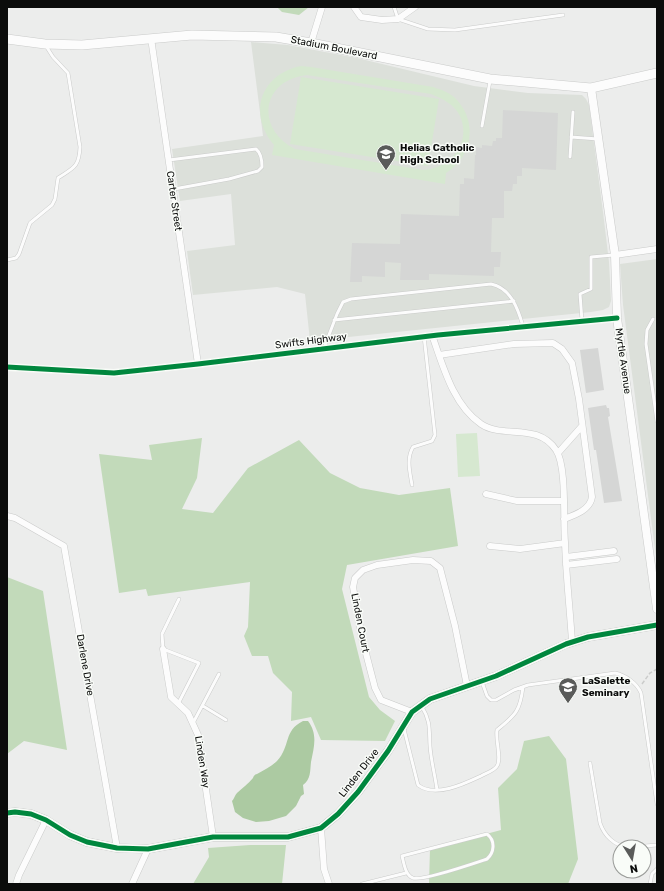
<svg xmlns="http://www.w3.org/2000/svg" width="664" height="891" font-family="Rubik,sans-serif">
<style>
.built{fill:#dce0da}
.green{fill:#d6e8d0;fill-rule:evenodd}
.forest{fill:#c2daba}
.water{fill:#accaa2}
.building{fill:#d5d6d5}
.lines{fill:none;stroke-linecap:round;stroke-linejoin:round}
.service-casing{stroke:#cacbca;stroke-width:4}
.minor-casing{stroke:#cacbca;stroke-width:7}
.tertiary-casing{stroke:#cacbca;stroke-width:9}
.secondary-casing{stroke:#cacbca;stroke-width:10}
.path{stroke:#cbcccb;stroke-width:1.5;stroke-dasharray:4 2;stroke-linecap:butt}
.service{stroke:#fcfcfc;stroke-width:3}
.minor{stroke:#fcfcfc;stroke-width:6}
.tertiary{stroke:#fcfcfc;stroke-width:8}
.secondary{stroke:#fcfcfc;stroke-width:9}
.cycleway-casing{stroke:#f9fcf8;stroke-width:8}
.cycleway{stroke:#00873e;stroke-width:5}
.labels{text-anchor:middle;dominant-baseline:central;stroke-width:3;stroke-linejoin:round;paint-order:stroke}
.street-label{font-size:10px;fill:#0b0c0b;stroke:#f9fcf8}
.poi-label{font-size:10px;font-weight:bold;fill:#0b0c0b;stroke:#f9fcf8;text-anchor:start}
</style>
<rect width="100%" height="100%" fill="#ecedec"/>
<!-- built -->
<path class="built" d="M251,42L288,45L357,58L474,86L528,93L582,95L586,99L589,105L603,212L609,262L611,301L609,307L603,310L591,312L310,341L305,294L277,287L193,295L187,251L235,245L231,194L180,201L172,149L263,136Z
M657,259V564L623,305L620,264Z"/>
<!-- green -->
<path class="green" d="M301,66L311,67L433,87C442,90 451,93 457,100C478,123 472,157 446,173L445,184L272,155L274,145C247,113 261,74 301,66ZM307,75L431,94C443,99 454,104 460,116C472,143 450,169 423,170L295,149C255,129 261,80 307,75Z
M301,77L439,99L428,166L290,144Z
M477,433L480,476L458,477L456,434Z"/>
<!-- forest -->
<path class="forest" d="M277,7H309L299,15L282,12Z
M202,438L197,478L182,509L213,513L248,468L299,440L330,473L360,488L399,495L450,488L458,546L347,565L342,589L369,697L380,710L395,721L385,741L321,740L311,717L291,721L292,692L273,673L268,656H252L244,636L248,627L250,582L148,596L146,589L119,593L99,454L152,460L149,445Z
M7,577L43,591L67,750L24,741L7,754Z
M549,736L566,759L578,859L568,884H429L430,849L501,830L498,788L517,769L524,741Z
M250,845H286L282,884H193L209,857L208,848Z"/>
<!-- water -->
<path class="water" d="M303,721H308C318,734 314,747 311,762C310,771 311,779 303,785L304,794L301,796L296,806L286,816L269,821L256,822L243,818L235,812L232,801C234,799 235,795 237,793C242,788 248,784 253,778C253,777 255,774 257,774C264,770 271,767 277,761C291,746 283,731 303,721Z"/>
<!-- building -->
<path class="building" d="M503,110L558,113L556,170L522,168V176H517V184H513L512,191H504V218H492L491,252H501L500,267H494V276L429,274V280H400L401,263L385,262V277L362,276V282H350L352,243L400,244L401,214L459,216L460,184H464V178L474,179L475,155H476V147L482,148V145L492,146L493,141H496V138H502Z
M598,348L604,390L586,393L580,350Z
M606,405L607,408H609L610,416L608,417L622,501L604,503L596,450H594L588,408Z"/>
<g class="lines">
<defs>
<path id="service" d="M394,7L398,19L428,29L455,30L563,15
M482,126L490,81
M571,137L598,139
M570,157L573,112
M169,160L256,149C261,153 262,160 262,167L258,171L229,179L174,189
M7,260L16,258L19,254L30,223L52,205L55,199L58,178C73,168 79,168 80,147L68,73L53,57L46,46
M653,319L647,330L646,344L657,421
M334,320L514,301
M582,321L580,294L591,289V257L614,255
M324,348L337,314L343,302L351,299L491,284C511,288 518,309 523,326
M412,485C410,472 406,459 413,447L432,441L435,435L424,336
M482,682L487,696L491,700H496L514,690L528,685L615,673C625,675 637,683 641,693L657,804
M178,704L199,663L163,649L162,634L179,599
M203,706L226,720
M422,707C431,721 429,731 430,746C431,761 435,775 437,790
M193,723L219,674
M404,729L418,785C435,798 464,784 481,776C486,773 494,771 497,766C502,759 495,739 497,730C515,715 520,712 523,687
M590,763L600,823C604,835 614,846 628,847
M487,834C496,841 494,853 487,859C475,863 423,881 413,878C405,875 404,863 402,856Z
M633,847L657,845
M362,884L406,873
M650,884L652,874L657,869"/>
<path id="minor" d="M354,7L361,17L382,20L398,19L415,7
M151,38L198,364
M311,43L322,7
M615,255L657,249
M432,335C443,366 453,405 481,424C503,439 538,422 556,450C567,466 563,521 565,542C566,576 570,609 572,642
M439,355L514,344L553,343L562,349L572,363L579,399L592,497C590,510 575,515 564,519
M7,367L114,373L198,364L438,335L617,318
M558,453L582,426
M486,494L517,501H563
M7,516L15,518L64,546L117,848
M490,546L520,549L565,543
M566,557L614,551
M566,565L617,559
M163,649L171,697L188,713L198,735L213,837
M412,712L381,700L375,688L362,638L353,587L355,578L363,570L377,565L413,560L431,561L440,568L455,626L467,686
M321,828L324,869L329,884
M16,884L19,875L46,820
M132,884L148,849"/>
<path id="tertiary" d="M591,88L615,255L617,318L657,609
M7,813L15,812L31,814L46,820L70,835L87,842L117,848L148,849L213,837H288L321,828L338,814L358,792L388,751L412,712L430,699L496,676L566,644L588,637L657,625"/>
<path id="secondary" d="M7,39L45,44L82,45L192,35L276,37L311,43L490,79L591,88L657,73"/>
</defs>
<!-- service casing -->
<use href="#service" class="service-casing"/>
<!-- minor casing -->
<use href="#minor" class="minor-casing"/>
<!-- tertiary casing -->
<use href="#tertiary" class="tertiary-casing"/>
<!-- secondary casing -->
<use href="#secondary" class="secondary-casing"/>
<!-- path -->
<path class="path" d="M642,684L650,673L657,669"/>
<!-- service -->
<use href="#service" class="service"/>
<!-- minor -->
<use href="#minor" class="minor"/>
<!-- tertiary -->
<use href="#tertiary" class="tertiary"/>
<!-- secondary -->
<use href="#secondary" class="secondary"/>
<defs>
<path id="cycleway" d="M7,367L114,373L198,364L438,335L617,318
M7,813L15,812L31,814L46,820L70,835L87,842L117,848L148,849L213,837H288L321,828L338,814L358,792L388,751L412,712L430,699L496,676L566,644L588,637L657,625"/>
</defs>
<!-- cycleway casing -->
<use href="#cycleway" class="cycleway-casing"/>
<!-- cycleway -->
<use href="#cycleway" class="cycleway"/>
</g>
<!-- icons -->
<defs>
<symbol id="school-pin" viewBox="-11 -11 22 30"><path d="M0 17L-7.5 6A9.5 9.5 0 1 1 7.5 6Z" fill="#5a5b5a" stroke="#f9fcf8"/><path d="M0-5L7-2L0 1L-7-2ZM-4 1L0 2.5L4 1V4Q0 6-4 4Z" fill="#fff"/></symbol>
</defs>
<g fill-rule="evenodd">
<use href="#school-pin" x="375" y="143" width="22" height="30"/>
<use href="#school-pin" x="557" y="676" width="22" height="30"/>
</g>
<g class="labels">
<!-- street labels -->
<g class="street-label">
<text transform="translate(334 48) rotate(11)">Stadium Boulevard</text>
<text transform="translate(174 201) rotate(82)">Carter Street</text>
<text transform="translate(311 341) rotate(-7)">Swifts Highway</text>
<text transform="translate(623 361) rotate(82)">Myrtle Avenue</text>
<text transform="translate(360 623) rotate(79)">Linden Court</text>
<text transform="translate(85 665) rotate(80)">Darlene Drive</text>
<text transform="translate(202 762) rotate(81)">Linden Way</text>
<text transform="translate(359 773) rotate(-52)">Linden Drive</text>
</g>
<!-- poi labels -->
<g class="poi-label">
<text x="400" y="148">Helias Catholic<tspan x="400" dy="12">High School</tspan></text>
<text x="582" y="681">LaSalette<tspan x="582" dy="12">Seminary</tspan></text>
</g>
</g>
<!-- border -->
<rect width="664" height="891" fill="none" stroke="#0b0c0b" stroke-width="16"/>
<!-- north arrow -->
<g transform="translate(632 859) rotate(169)"><circle r="19" fill="#f9fcf8" stroke="#9a9c99"/>
<path d="M0-3L7 15L0 10L-7 15Z" fill="#5a5b5a"/>
<text y="-6" font-size="11" font-weight="bold" text-anchor="middle" fill="#0b0c0b">N</text>
</g>
</svg>
